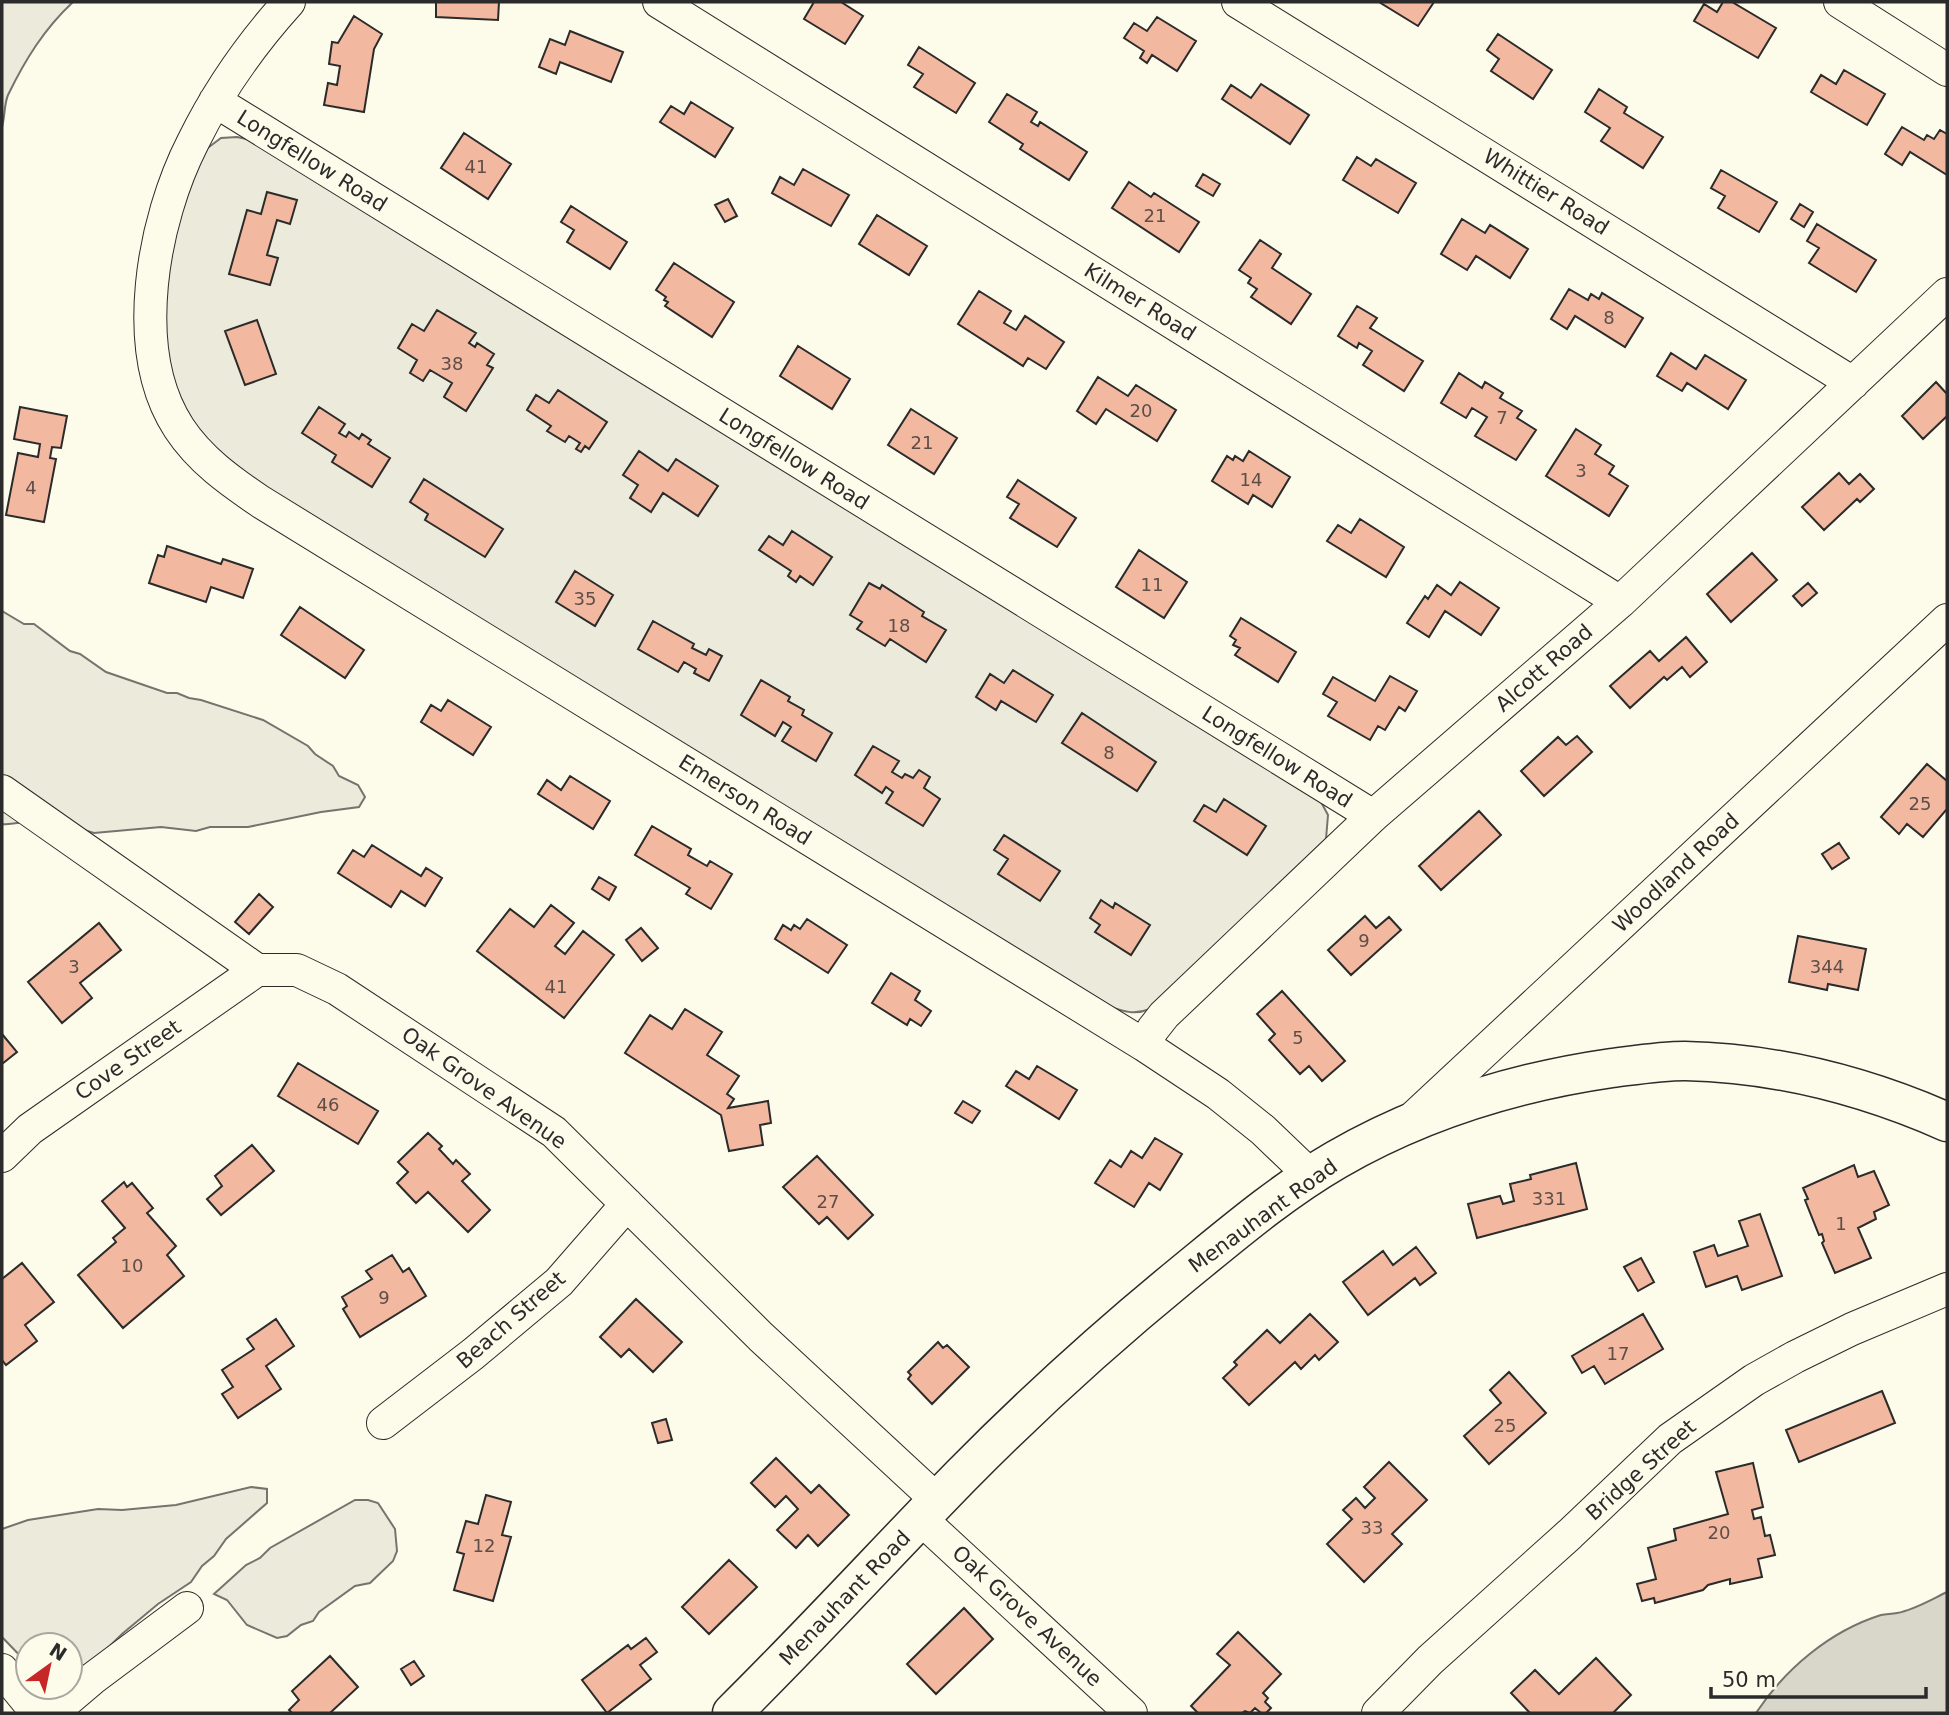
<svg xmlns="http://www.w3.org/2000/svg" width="1949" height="1715" font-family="'DejaVu Sans',sans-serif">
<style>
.green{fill:#ecebdb;stroke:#74746e;stroke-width:2}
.water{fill:#d8d7c9;stroke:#74746e;stroke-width:2}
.building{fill:#f2b8a0;stroke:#2b2b2b;stroke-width:2}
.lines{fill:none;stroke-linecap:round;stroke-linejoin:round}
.minor-casing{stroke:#2b2b2b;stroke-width:34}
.major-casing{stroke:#2b2b2b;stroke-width:41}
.minor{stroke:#fdfbea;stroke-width:32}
.major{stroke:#fdfbea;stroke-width:38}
.labels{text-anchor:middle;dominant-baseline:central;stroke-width:5;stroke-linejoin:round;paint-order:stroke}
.number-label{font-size:18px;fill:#5d4e48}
.street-label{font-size:21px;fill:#2b2b2b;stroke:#fdfbea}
</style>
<rect width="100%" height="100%" fill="#fdfbea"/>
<!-- green -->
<path class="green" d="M2,2H73C44,29 25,60 8,95C4,104 5,117 2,127Z
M237,137L251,140L1321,802L1328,815L1326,839L1150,1009C1135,1015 1125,1012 1111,1007L267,490L208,442L183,408L162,348L167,257L201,153L221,138Z
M2,611L24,624H34L70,651L80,654L106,672L167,693H177L189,698L201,700L263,720L308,746L315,754L333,766L339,776L358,785L365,797L359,807L321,812L248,827H210L196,831L161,827L94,833C77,827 43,821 25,822C16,823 10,825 2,824Z
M251,1487L267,1489V1503L226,1539L214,1556L202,1566L191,1582L158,1604L122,1634L70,1685V1645H28V1664L2,1637V1529L28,1520L98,1509L122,1510L176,1505Z
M355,1500H368L378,1503L395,1529L397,1551L393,1561L370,1583L355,1586L319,1612L313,1621L301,1625L287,1636L277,1638L247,1625L227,1600L214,1594L246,1565L260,1558L270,1548Z"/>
<!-- water -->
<path class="water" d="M1947,1592V1713H1756C1785,1669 1830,1631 1881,1615C1887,1614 1892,1614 1897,1613C1914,1610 1932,1599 1947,1592Z"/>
<!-- building -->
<path class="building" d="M436,2H499L498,20L436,17Z
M814,2H841L863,16L845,44L804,19Z
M1379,2H1434L1418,26Z
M1723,2H1732L1776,28L1758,58L1694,21L1704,4L1717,12Z
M354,16L382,34L374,49L364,112L324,105L328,83L337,85L340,66L329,64L332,42L338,43Z
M1157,17L1196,41L1177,71L1152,55L1147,63L1140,58L1144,51L1124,38L1134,23L1147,31Z
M570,31L623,52L611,82L560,62L556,74L539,67L550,39L565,45Z
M1498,34L1552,70L1533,99L1491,71L1499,59L1487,50Z
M919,47L975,83L956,113L914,87L923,74L908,65Z
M1844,70L1885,94L1867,125L1811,92L1821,75L1836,84Z
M1261,84L1309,115L1290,144L1222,99L1231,85L1251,98Z
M1599,89L1627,107L1624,113L1663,137L1643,168L1601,141L1610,128L1585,112Z
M1007,94L1037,112L1031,122L1038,126L1040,122L1087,152L1069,180L1020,149L1023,144L989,122Z
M691,102L733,128L715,157L660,122L671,106L684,114Z
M1902,127L1924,140L1927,135L1934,139L1940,130L1947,134V175L1910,152L1902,165L1885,154Z
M464,133L511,164L488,199L441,168Z
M1357,157L1371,166L1376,159L1416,183L1398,213L1343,180Z
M803,169L849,195L831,226L772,193L780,177L794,185Z
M1721,170L1777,202L1759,232L1718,208L1725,196L1711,188Z
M1203,174L1220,184L1213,196L1196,186Z
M1129,182L1151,197L1154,193L1199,222L1179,252L1112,208Z
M267,192L297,200L290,224L277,220L267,255L278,258L270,285L229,274L247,210L261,214Z
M728,199L737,216L725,222L715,205Z
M1800,204L1813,212L1804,227L1791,219Z
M571,206L627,242L610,269L567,242L574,230L561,222Z
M877,215L927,246L909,275L859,244Z
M1462,219L1485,233L1490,225L1528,249L1510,278L1476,256L1467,270L1441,254Z
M1817,224L1876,260L1856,292L1809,263L1819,248L1807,241Z
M1260,240L1281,254L1272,268L1311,294L1291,324L1251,297L1257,289L1248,283L1251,278L1239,270Z
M674,263L734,302L712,337L665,306L668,302L664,300L666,297L656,290Z
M1569,289L1588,300L1591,294L1599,299L1602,293L1643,318L1625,347L1575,316L1567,329L1551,319Z
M979,291L1011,311L1004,323L1016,330L1025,316L1064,342L1046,369L1028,358L1023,366L958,324Z
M1357,306L1377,318L1370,328L1423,361L1404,391L1363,365L1372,351L1359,343L1357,348L1338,336Z
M437,310L476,333L469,343L475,347L477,343L494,354L487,365L493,368L466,411L444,397L452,383L430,370L423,381L410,373L417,360L398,348L412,324L424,331Z
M257,320L276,374L245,385L225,331Z
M798,346L850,379L832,409L780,376Z
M1671,353L1696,369L1705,355L1746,380L1728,409L1687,383L1682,391L1657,376Z
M1459,373L1482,388L1485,382L1503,393L1500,398L1522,411L1517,418L1536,430L1516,460L1475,436L1487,417L1472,408L1466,418L1441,403Z
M1098,377L1128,396L1136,385L1176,410L1157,441L1106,409L1096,424L1077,411Z
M1936,382L1947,394V416L1923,439L1902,416Z
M558,390L607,422L589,449L585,446L581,452L576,449L580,443L569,436L565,442L547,431L551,426L527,410L536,395L549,403Z
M20,407L67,416L61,448L52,447L50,458L56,459L44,522L6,515L18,453L38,457L40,444L14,439Z
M319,407L345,424L339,433L346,437L349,432L359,439L362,434L371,440L368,444L390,458L372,487L332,462L336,455L302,433Z
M911,409L957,438L934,474L888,445Z
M1576,429L1601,445L1595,454L1614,466L1609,474L1628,486L1609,516L1546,476Z
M639,451L668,471L676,459L718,486L698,516L663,493L651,512L630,498L638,485L623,475Z
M1249,451L1290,477L1272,507L1253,495L1248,504L1212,481L1227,456L1233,460L1235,456L1243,461Z
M1839,473L1849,484L1860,474L1874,489L1860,502L1857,499L1824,530L1802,507Z
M424,479L503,529L485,557L425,520L428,514L410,502Z
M1018,480L1076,518L1057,547L1010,518L1019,504L1007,497Z
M1360,519L1404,547L1386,577L1327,541L1338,525L1351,533Z
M792,531L832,557L813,585L800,576L796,582L788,576L791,571L759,550L769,536L783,545Z
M167,546L221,564L223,559L253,569L243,598L211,587L206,602L149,583L158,555L164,557Z
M1139,550L1187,582L1164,618L1116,587Z
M1752,553L1777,580L1731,622L1707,594Z
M575,571L613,595L595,626L556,602Z
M1460,582L1499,608L1481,635L1445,611L1429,637L1407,623L1425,596L1428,599L1437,585L1451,595Z
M869,583L880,589L882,585L924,612L922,616L946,630L926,662L890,639L885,646L857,629L862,622L850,615Z
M1808,583L1817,593L1802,606L1793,596Z
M300,607L364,650L345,678L281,635Z
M1241,618L1296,652L1278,682L1235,655L1240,648L1233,645L1236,640L1230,636Z
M653,621L694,644L692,648L706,655L709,649L722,656L709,681L694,673L696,669L684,662L678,672L638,649Z
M1686,637L1707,662L1690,677L1682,667L1667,680L1664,677L1630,708L1610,686L1650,651L1659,661Z
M1013,670L1053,695L1036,722L1001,701L996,710L976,697L990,674L1004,683Z
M1390,676L1417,691L1405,711L1399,707L1385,730L1378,726L1370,740L1328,716L1337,702L1323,694L1333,677L1375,701Z
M761,680L790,697L788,701L804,710L802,715L832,733L816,761L782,741L791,727L783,722L775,736L741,715Z
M448,700L491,727L473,755L421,722L431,705L441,711Z
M1082,713L1156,762L1137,791L1062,743Z
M1577,736L1592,752L1544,796L1521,771L1558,737L1566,745Z
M873,746L899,761L892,772L902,778L905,774L913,778L919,770L930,777L924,788L940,799L923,826L886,803L893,792L886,787L882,793L855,775Z
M1927,764L1947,781V809L1923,837L1907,824L1899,834L1881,817Z
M570,776L610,801L593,829L538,794L547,780L561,790Z
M1224,799L1266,826L1247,855L1194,821L1204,805L1216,812Z
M1479,811L1501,835L1441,890L1419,866Z
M652,826L691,849L688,855L707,866L710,861L732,874L711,909L686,894L690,888L635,855Z
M1004,835L1060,871L1040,901L998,874L1008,859L994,850Z
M1839,843L1849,858L1832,869L1822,854Z
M372,845L421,876L426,868L442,878L425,906L401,891L391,907L338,873L353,850L364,857Z
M599,877L616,887L609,900L592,889Z
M259,894L273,907L249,934L235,922Z
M1101,900L1113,908L1115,903L1150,925L1131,955L1095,932L1100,925L1090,918Z
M551,905L574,923L555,946L565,954L583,931L614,955L564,1018L477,951L510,909L534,927Z
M1365,916L1376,928L1389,917L1401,930L1351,975L1328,950Z
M807,919L847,945L828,973L775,939L783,925L791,930L794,925L800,929Z
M99,923L121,950L80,983L92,998L62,1023L28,982Z
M641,928L658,948L642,961L626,940Z
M1798,936L1866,949L1858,990L1828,984L1827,990L1789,982Z
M891,973L920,991L915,1000L931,1011L921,1026L910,1019L907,1025L872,1003Z
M1282,991L1345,1061L1322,1081L1309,1066L1300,1074L1269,1040L1275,1034L1257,1014Z
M685,1009L722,1032L707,1055L739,1076L727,1094L734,1099L728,1108L768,1101L771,1123L760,1125L763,1145L729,1151L721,1115L625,1053L650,1015L672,1029Z
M2,1034L17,1052L2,1064Z
M298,1063L378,1111L358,1144L278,1096Z
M1037,1066L1077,1090L1059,1119L1006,1086L1016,1071L1029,1079Z
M963,1101L980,1111L972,1123L955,1113Z
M428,1133L442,1146L439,1149L453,1164L456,1160L470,1174L462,1181L490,1210L468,1232L428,1192L416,1203L397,1183L408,1172L398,1162Z
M1155,1138L1182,1154L1160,1190L1149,1183L1134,1207L1095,1183L1110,1160L1121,1167L1131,1151L1142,1158Z
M252,1145L274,1171L221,1215L207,1199L222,1186L215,1176Z
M817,1156L873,1215L848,1239L827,1217L819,1224L783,1187Z
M1576,1163L1587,1209L1477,1238L1468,1204L1500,1196L1503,1204L1514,1201L1510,1184L1531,1179L1530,1175Z
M1854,1165L1858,1177L1874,1171L1889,1205L1874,1212L1876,1219L1858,1228L1871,1258L1835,1273L1822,1243L1824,1241L1822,1234L1819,1235L1805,1200L1808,1199L1803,1188Z
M124,1182L127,1187L132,1183L153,1208L147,1213L176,1246L167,1255L184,1276L123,1328L78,1275L116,1242L113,1238L125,1228L102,1201Z
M1760,1214L1782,1276L1742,1290L1737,1276L1706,1287L1694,1252L1714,1245L1718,1256L1748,1246L1739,1221Z
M1416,1247L1436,1273L1420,1285L1415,1278L1368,1315L1343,1282L1383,1251L1393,1265Z
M392,1255L403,1272L409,1268L426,1296L360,1337L343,1309L347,1306L342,1297L372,1279L366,1271Z
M1641,1258L1654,1282L1638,1291L1624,1267Z
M22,1263L54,1302L25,1325L37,1341L6,1365L2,1360V1279Z
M636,1299L682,1342L653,1372L629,1349L621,1357L600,1337Z
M1310,1314L1338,1342L1319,1360L1315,1355L1301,1369L1295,1362L1249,1405L1223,1378L1237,1365L1234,1362L1267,1330L1280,1343Z
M1643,1314L1663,1349L1605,1384L1594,1366L1582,1373L1572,1356Z
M276,1319L294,1346L266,1366L281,1389L238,1418L222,1394L233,1387L222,1370L254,1349L247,1339Z
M938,1342L943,1348L947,1345L969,1367L932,1404L908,1379L911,1375L908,1372Z
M1509,1372L1546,1413L1489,1464L1464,1436L1501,1403L1490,1390Z
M1882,1391L1895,1423L1799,1462L1786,1430Z
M666,1419L672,1440L658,1443L652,1423Z
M776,1458L811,1493L819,1485L849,1515L818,1546L808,1535L796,1548L777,1530L798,1509L786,1496L775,1507L751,1483Z
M1389,1462L1427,1500L1392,1534L1402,1544L1364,1582L1327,1544L1352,1519L1343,1510L1356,1498L1365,1508L1375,1498L1364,1487Z
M1753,1463L1763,1507L1752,1510L1754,1519L1761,1517L1765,1536L1770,1535L1775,1555L1758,1559L1762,1577L1730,1584V1579L1708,1585L1703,1590L1655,1603L1654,1598L1642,1601L1637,1584L1656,1579L1648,1548L1676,1540L1674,1529L1728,1514L1716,1472Z
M486,1495L511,1502L502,1535L511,1537L493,1601L454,1590L464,1554L457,1552L466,1521L478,1524Z
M729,1560L757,1587L709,1634L682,1607Z
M964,1608L993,1639L936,1694L907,1664Z
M1238,1632L1281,1674L1263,1693L1268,1698L1265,1702L1271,1708L1266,1713H1261L1255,1708L1250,1713L1245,1711L1242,1713H1198L1191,1706L1230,1665L1217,1654Z
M646,1638L657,1652L640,1665L651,1679L607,1713L582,1680L628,1645L631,1649Z
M330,1656L358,1687L330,1713H292L289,1710L299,1700L292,1691Z
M1596,1658L1631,1695L1613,1713H1530L1511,1693L1535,1670L1559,1694Z
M414,1661L424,1676L411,1685L401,1669Z"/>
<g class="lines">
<defs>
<path id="minor" d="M289,2C251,44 218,91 193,142C153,220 128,350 179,428C200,460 230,481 261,502L1144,1045L1218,1094L1263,1130L1311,1176
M659,2L1620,602
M1238,2L1853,383
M1840,2L1947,70
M215,101L1373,816
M2,791L257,970H297L337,989L554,1132L761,1337L938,1501
M1144,1045L1153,1029L1164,1015L1373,816L1620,602L1947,294
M1413,1118L1947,620
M2,1156L30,1129L257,970
M383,1423L473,1354L559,1282L627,1204
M921,1519L1131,1713
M2,1670L37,1713
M52,1713L92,1679L187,1608
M1378,1713L1430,1660L1570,1534L1670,1439L1754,1380L1795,1357L1852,1329L1947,1289"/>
<path id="major" d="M732,1713C810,1636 884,1555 961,1476C1031,1405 1106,1337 1183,1274C1232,1234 1281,1192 1336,1160C1421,1111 1515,1082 1612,1068C1636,1065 1661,1061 1685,1061C1777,1063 1863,1085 1947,1122"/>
</defs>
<!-- minor casing -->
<use href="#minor" class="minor-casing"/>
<!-- major casing -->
<use href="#major" class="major-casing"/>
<!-- minor -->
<use href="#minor" class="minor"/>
<!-- major -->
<use href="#major" class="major"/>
</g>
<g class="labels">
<!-- number labels -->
<g class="number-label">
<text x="476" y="166">41</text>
<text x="1155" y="215">21</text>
<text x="1609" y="317">8</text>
<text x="452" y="363">38</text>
<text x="1141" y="410">20</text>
<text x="1502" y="417">7</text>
<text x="922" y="442">21</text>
<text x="1581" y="470">3</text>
<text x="1251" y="479">14</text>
<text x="31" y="487">4</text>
<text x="1152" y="584">11</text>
<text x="585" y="598">35</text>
<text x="899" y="625">18</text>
<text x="1109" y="752">8</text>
<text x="1920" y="803">25</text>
<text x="1364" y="940">9</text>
<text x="74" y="966">3</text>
<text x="1827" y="966">344</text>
<text x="556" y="986">41</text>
<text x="1298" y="1037">5</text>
<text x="328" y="1104">46</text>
<text x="1549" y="1198">331</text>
<text x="828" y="1201">27</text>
<text x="1841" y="1223">1</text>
<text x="132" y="1265">10</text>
<text x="384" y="1297">9</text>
<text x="1618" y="1353">17</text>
<text x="1505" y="1425">25</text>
<text x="1372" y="1527">33</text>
<text x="1719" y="1532">20</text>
<text x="484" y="1545">12</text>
</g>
<!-- street labels -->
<g class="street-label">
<text transform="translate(312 161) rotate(32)">Longfellow Road</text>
<text transform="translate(1546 192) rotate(32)">Whittier Road</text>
<text transform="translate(1140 302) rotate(32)">Kilmer Road</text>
<text transform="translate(794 459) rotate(32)">Longfellow Road</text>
<text transform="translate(1544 668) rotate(-41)">Alcott Road</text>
<text transform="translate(1277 757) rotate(32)">Longfellow Road</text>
<text transform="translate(745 800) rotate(32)">Emerson Road</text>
<text transform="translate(1676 873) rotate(-43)">Woodland Road</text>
<text transform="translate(128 1060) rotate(-35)">Cove Street</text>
<text transform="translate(484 1088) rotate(35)">Oak Grove Avenue</text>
<text transform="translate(1263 1216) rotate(-36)">Menauhant Road</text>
<text transform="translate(511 1320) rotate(-41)">Beach Street</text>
<text transform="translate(1641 1470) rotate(-42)">Bridge Street</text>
<text transform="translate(845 1598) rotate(-46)">Menauhant Road</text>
<text transform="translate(1027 1616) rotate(43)">Oak Grove Avenue</text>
</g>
</g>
<!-- border -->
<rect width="1949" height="1715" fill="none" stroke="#2b2b2b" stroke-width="7"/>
<!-- north arrow -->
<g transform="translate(49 1666) rotate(33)"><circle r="33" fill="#fdfbea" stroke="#a9a89e" stroke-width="2"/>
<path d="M0-5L12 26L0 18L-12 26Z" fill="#c62828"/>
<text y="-10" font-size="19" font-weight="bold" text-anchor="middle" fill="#2b2b2b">N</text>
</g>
<!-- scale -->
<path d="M1711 1687v10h215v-10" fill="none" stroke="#2b2b2b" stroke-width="3.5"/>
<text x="1722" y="1687" font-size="21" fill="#2b2b2b" stroke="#fdfbea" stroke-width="5" paint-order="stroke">50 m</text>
</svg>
